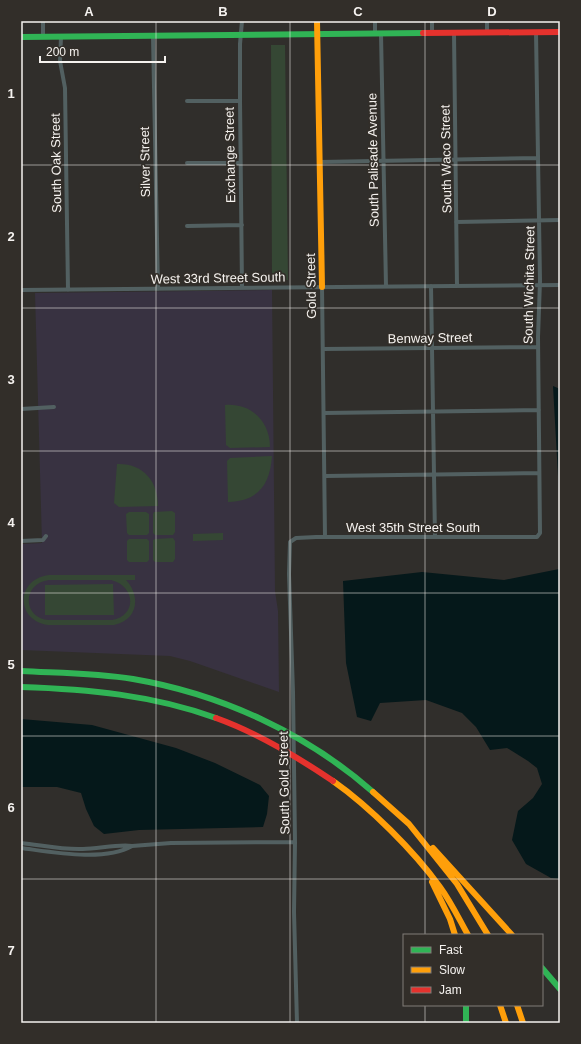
<svg xmlns="http://www.w3.org/2000/svg" width="581" height="1044" font-family="Arial,sans-serif">
<style>
.education{fill:#383241}
.green{fill:#354734;fill-rule:evenodd}
.water{fill:#05181a}
.lines{fill:none;stroke-linecap:round;stroke-linejoin:round}
.street{stroke:#526061;stroke-width:4}
.fast{stroke:#30b455;stroke-width:6}
.slow{stroke:#ff9f0a;stroke-width:6}
.jam{stroke:#e5322d;stroke-width:6}
.grid{fill:none;stroke:#f5f2ef;stroke-width:1;stroke-opacity:0.55}
.labels{text-anchor:middle;dominant-baseline:central;stroke-width:3.5;stroke-linejoin:round;paint-order:stroke}
.street-label{font-size:13px;fill:#f5f2ef;stroke:#322e29}
.neatline{fill:none;stroke:#f5f2ef;stroke-width:1.5}
.grid-label{font-size:13px;text-anchor:middle;font-weight:bold;fill:#f5f2ef}
</style>
<rect width="100%" height="100%" fill="#302e2b"/>
<!-- education -->
<path class="education" d="M272,290L275,591L278,611L279,692L190,661L170,656L21,650V544L42,543L35,293Z"/>
<!-- green -->
<path class="green" d="M271,45H285L288,280L272,281Z
M225,405C251,403 270,421 270,447L230,448L226,445Z
M272,456C270,484 259,501 228,502L227,461L230,458Z
M117,464C143,463 158,481 158,506L119,507L114,503Z
M172,511L175,513V532L173,535H155L153,533V514L154,512Z
M129,512H146L149,514V533L147,535H129L127,533L126,514Z
M223,533V540L193,541V534Z
M173,538L175,541V559L173,562H155L153,560V540L155,539Z
M129,539H147L149,541V560L147,562H129L127,560V541Z
M49,575H135V580H126C141,596 138,620 114,625H48C15,620 16,579 49,575ZM49,580H111C136,586 137,616 112,620H49C22,618 22,583 49,580Z
M113,584L114,615H45V585Z"/>
<!-- water -->
<path class="water" d="M553,386L560,389V512Z
M560,556V879L551,878L526,864L512,840L518,811L533,798L542,784L537,768L528,761L507,748L490,750L476,727L462,713L426,700L380,703L371,721L357,717L346,663L343,581L422,572L504,580L559,569Z
M21,719L92,725L176,748L215,763L260,785L269,796L267,814L263,827L139,830L104,834L94,826L86,809L81,793L57,787H21Z"/>
<g class="lines">
<!-- street -->
<path class="street" d="M43,21V37
M242,21L240,44V101L242,288
M375,21V34
M432,21V33
M487,21V32
M454,33L457,286
M381,34L386,286
M153,36L158,289
M61,37L60,61L65,88L68,290
M187,101H240
M320,162L538,158
M187,163H240
M456,222L560,220
M187,226L242,225
M431,286L435,537
M322,287L325,537
M21,290L560,285
M323,349L538,347
M21,409L54,407
M324,413L539,410
M325,476L539,473
M21,541L43,540L46,536
M21,843C41,845 62,850 83,849C98,849 117,844 132,846C104,862 52,852 21,848
M132,846L171,843L295,842
M297,1023L294,912L295,842L293,692L289,574L290,542L296,538L316,537H537L540,533L538,337L540,281L536,32"/>
<!-- fast -->
<path class="fast" d="M21,37L423,33
M21,671C58,673 96,673 133,679C221,694 306,733 373,792
M21,687C87,689 153,695 216,718
M542,968L560,989
M466,1005V1023"/>
<!-- slow -->
<path class="slow" d="M317,21L322,287
M333,781C370,807 414,851 440,887C451,902 459,919 468,935
M373,792L409,824L457,884L488,935
M433,848L512,935
M432,882L450,919L455,935
M500,1005L506,1023
M517,1005L523,1023"/>
<!-- jam -->
<path class="jam" d="M423,33L560,32
M216,718C258,733 296,756 333,781"/>
</g>
<!-- grid -->
<path class="grid" d="M156,21V1023M290,21V1023M425,21V935M21,165H560M21,308H560M21,451H560M21,593H560M21,736H560M21,879H560M425,1005V1023"/>
<g class="labels">
<!-- street labels -->
<g class="street-label">
<text transform="translate(230 155) rotate(-91)">Exchange Street</text>
<text transform="translate(446 159) rotate(-91)">South Waco Street</text>
<text transform="translate(373 160) rotate(-91)">South Palisade Avenue</text>
<text transform="translate(145 162) rotate(-91)">Silver Street</text>
<text transform="translate(56 163) rotate(-91)">South Oak Street</text>
<text transform="translate(218 278) rotate(-1)">West 33rd Street South</text>
<text transform="translate(529 285) rotate(-89)">South Wichita Street</text>
<text transform="translate(311 286) rotate(-91)">Gold Street</text>
<text transform="translate(430 338) rotate(-1)">Benway Street</text>
<text x="413" y="527">West 35th Street South</text>
<text transform="translate(284 783) rotate(-91)">South Gold Street</text>
</g>
</g>
<!-- border -->
<rect width="581" height="1044" fill="none" stroke="#322e29" stroke-width="44"/>
<!-- legend -->
<rect x="403" y="934" width="140" height="72" fill="#322e29" stroke="#807c78"/>
<rect x="411" y="947" width="20" height="6" fill="#30b455" stroke="#807c78"/>
<text x="439" y="954" font-size="12" fill="#f5f2ef">Fast</text>
<rect x="411" y="967" width="20" height="6" fill="#ff9f0a" stroke="#807c78"/>
<text x="439" y="974" font-size="12" fill="#f5f2ef">Slow</text>
<rect x="411" y="987" width="20" height="6" fill="#e5322d" stroke="#807c78"/>
<text x="439" y="994" font-size="12" fill="#f5f2ef">Jam</text>
<!-- scale -->
<path d="M40 56v6h125v-6" fill="none" stroke="#f5f2ef" stroke-width="2"/>
<text x="46" y="56" font-size="12" fill="#f5f2ef" stroke="#322e29" stroke-width="3" paint-order="stroke">200 m</text>
<rect x="22" y="22" width="537" height="1000" class="neatline"/>
<g class="grid-label">
<text x="89" y="16">A</text>
<text x="223" y="16">B</text>
<text x="358" y="16">C</text>
<text x="492" y="16">D</text>
<text x="11" y="98">1</text>
<text x="11" y="241">2</text>
<text x="11" y="384">3</text>
<text x="11" y="527">4</text>
<text x="11" y="669">5</text>
<text x="11" y="812">6</text>
<text x="11" y="955">7</text>
</g>
</svg>
